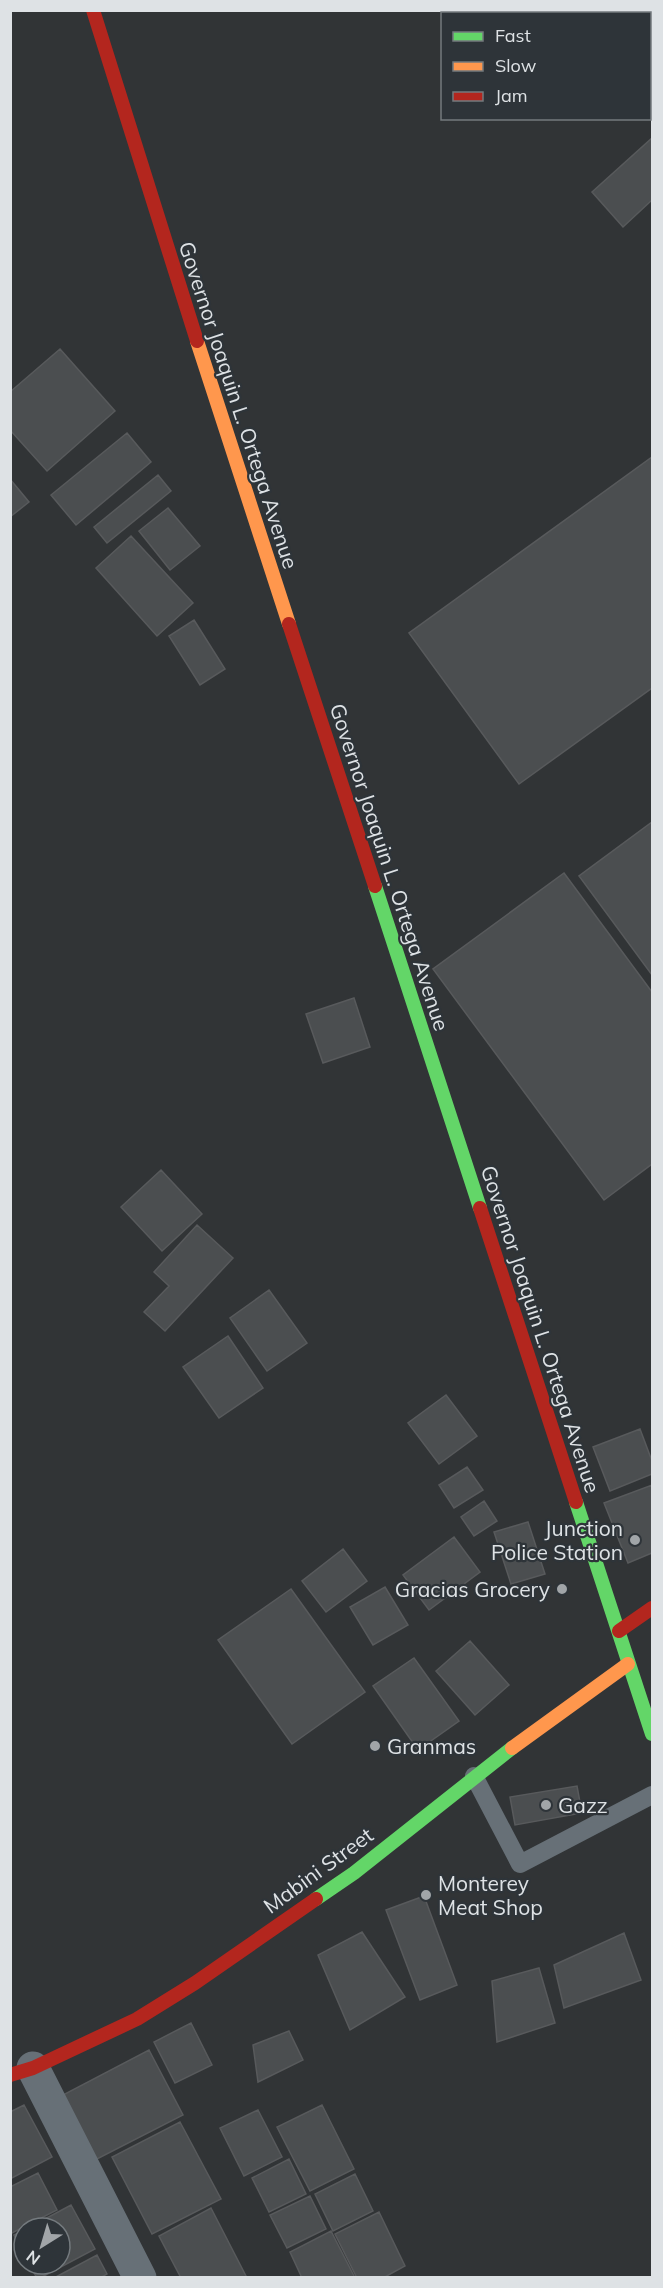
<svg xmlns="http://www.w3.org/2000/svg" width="663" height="2288" font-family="Mulish,sans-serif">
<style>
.building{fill:#4b4e50;stroke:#585a5c;stroke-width:1.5}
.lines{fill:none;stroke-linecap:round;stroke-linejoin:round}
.lane{stroke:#677077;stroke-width:18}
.street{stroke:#677077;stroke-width:33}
.fast{stroke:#63d668;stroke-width:14}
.slow{stroke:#ff974d;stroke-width:14}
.jam{stroke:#b3261e;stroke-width:14}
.poi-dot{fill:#a1a5a8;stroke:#2e3439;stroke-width:2}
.labels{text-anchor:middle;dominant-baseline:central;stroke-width:4.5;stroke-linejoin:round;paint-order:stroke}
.street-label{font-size:21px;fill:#dee2e5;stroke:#2e3439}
.poi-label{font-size:21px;fill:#dee2e5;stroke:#2e3439;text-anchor:start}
</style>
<rect width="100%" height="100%" fill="#313436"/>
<!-- building -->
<path class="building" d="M652,138V200L623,227L592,192Z
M60,349L115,411L47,471L10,430V392Z
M127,433L151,462L76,525L51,495Z
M652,457V688L519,784L409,633Z
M158,475L171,491L107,543L94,527Z
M10,479L29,502L10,517Z
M168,508L200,546L170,570L139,531Z
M131,536L193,603L157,636L96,568Z
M194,620L225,669L200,685L169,636Z
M652,822V975L579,876Z
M564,873L652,992V1164L604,1200L433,969Z
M354,998L370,1047L323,1063L306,1014Z
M161,1170L202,1214L162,1251L121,1207Z
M197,1225L233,1258L165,1331L144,1312L169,1286L154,1272Z
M269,1290L307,1343L267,1371L230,1318Z
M228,1336L263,1388L219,1418L183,1367Z
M446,1395L477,1436L439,1464L408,1423Z
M640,1429L652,1461V1474L610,1491L593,1447Z
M467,1467L483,1490L454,1508L439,1485Z
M652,1485V1553L628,1563L604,1503Z
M484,1501L497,1521L474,1536L461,1517Z
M528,1522L545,1574L511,1584L494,1532Z
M454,1537L480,1572L429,1610L403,1575Z
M343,1549L367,1581L326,1612L302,1581Z
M385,1587L408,1625L373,1645L350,1607Z
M291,1589L365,1692L292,1744L218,1640Z
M470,1641L509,1685L475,1715L436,1671Z
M414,1658L459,1721L418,1750L373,1686Z
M577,1786L582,1813L515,1825L510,1797Z
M424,1896L457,1985L420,2000L386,1910Z
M362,1932L405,1997L350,2030L318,1955Z
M624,1933L641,1980L564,2008L554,1965Z
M539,1968L555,2023L497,2042L492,1981Z
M191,2023L212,2065L175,2083L154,2042Z
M289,2031L303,2060L258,2082L253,2045Z
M149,2050L183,2115L95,2160L61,2096Z
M24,2105L52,2157L10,2179V2112Z
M322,2105L354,2169L310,2191L277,2127Z
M258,2110L282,2157L244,2176L220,2128Z
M180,2122L221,2199L152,2234L112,2157Z
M289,2159L306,2194L269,2212L252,2178Z
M38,2173L57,2210L10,2234V2187Z
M355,2174L373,2211L333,2231L315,2194Z
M310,2196L326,2229L287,2248L270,2215Z
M71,2205L95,2249L40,2278H37L29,2264H60V2228H28Z
M211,2208L247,2278H181L159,2236Z
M379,2212L405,2266L383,2278H357L335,2234Z
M24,2230V2254L14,2235Z
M331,2231L355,2278H302L290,2252Z
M97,2255L107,2274L100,2278H54Z"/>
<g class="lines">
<!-- lane -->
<path class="lane" d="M474,1776L520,1864L652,1795"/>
<!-- street -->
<path class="street" d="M33,2068L140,2278"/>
<!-- fast -->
<path class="fast" d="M375,886L480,1208
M576,1502L652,1734
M316,1899L354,1873L512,1748"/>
<!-- slow -->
<path class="slow" d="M197,341L289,624
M512,1748L628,1664"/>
<!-- jam -->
<path class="jam" d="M93,10L197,341
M289,624L375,886
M480,1208L576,1502
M619,1631L652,1608
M10,2075L33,2068L137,2019L195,1983L316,1899"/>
</g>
<!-- markers -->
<g class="poi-dot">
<circle cx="635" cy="1540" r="6"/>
<circle cx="562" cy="1589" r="6"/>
<circle cx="375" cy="1746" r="6"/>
<circle cx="546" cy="1805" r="6"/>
<circle cx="426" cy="1895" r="6"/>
</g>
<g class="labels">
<!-- street labels -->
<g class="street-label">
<text transform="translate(239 405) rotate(72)">Governor Joaquin L. Ortega Avenue</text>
<text transform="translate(390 867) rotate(72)">Governor Joaquin L. Ortega Avenue</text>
<text transform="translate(541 1329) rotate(72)">Governor Joaquin L. Ortega Avenue</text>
<text transform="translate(318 1870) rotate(-36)">Mabini Street</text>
</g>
<!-- poi labels -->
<g class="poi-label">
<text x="623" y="1528" text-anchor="end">Junction<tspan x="623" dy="24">Police Station</tspan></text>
<text x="550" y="1589" text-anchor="end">Gracias Grocery</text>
<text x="387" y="1746">Granmas</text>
<text x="558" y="1805">Gazz</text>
<text x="438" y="1883">Monterey<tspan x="438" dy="24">Meat Shop</tspan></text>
</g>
</g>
<!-- border -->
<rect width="663" height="2288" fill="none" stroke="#dee2e5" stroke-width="24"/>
<!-- legend -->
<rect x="441" y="12" width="210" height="108" fill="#2e3439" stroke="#747a7e" stroke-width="1.5"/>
<rect x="453" y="32" width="30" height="9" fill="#63d668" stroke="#747a7e" stroke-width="1.5"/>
<text x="495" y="42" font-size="18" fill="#dee2e5">Fast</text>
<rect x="453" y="62" width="30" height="9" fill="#ff974d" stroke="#747a7e" stroke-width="1.5"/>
<text x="495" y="72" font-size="18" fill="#dee2e5">Slow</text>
<rect x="453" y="92" width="30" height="9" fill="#b3261e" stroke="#747a7e" stroke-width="1.5"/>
<text x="495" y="102" font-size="18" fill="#dee2e5">Jam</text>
<!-- north arrow -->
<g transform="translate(42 2246) rotate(217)"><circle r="28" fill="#2e3439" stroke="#747a7e" stroke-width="1.5"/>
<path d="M0-4.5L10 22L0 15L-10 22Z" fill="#a1a5a8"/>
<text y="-9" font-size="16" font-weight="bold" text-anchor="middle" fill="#dee2e5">N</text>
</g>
</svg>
